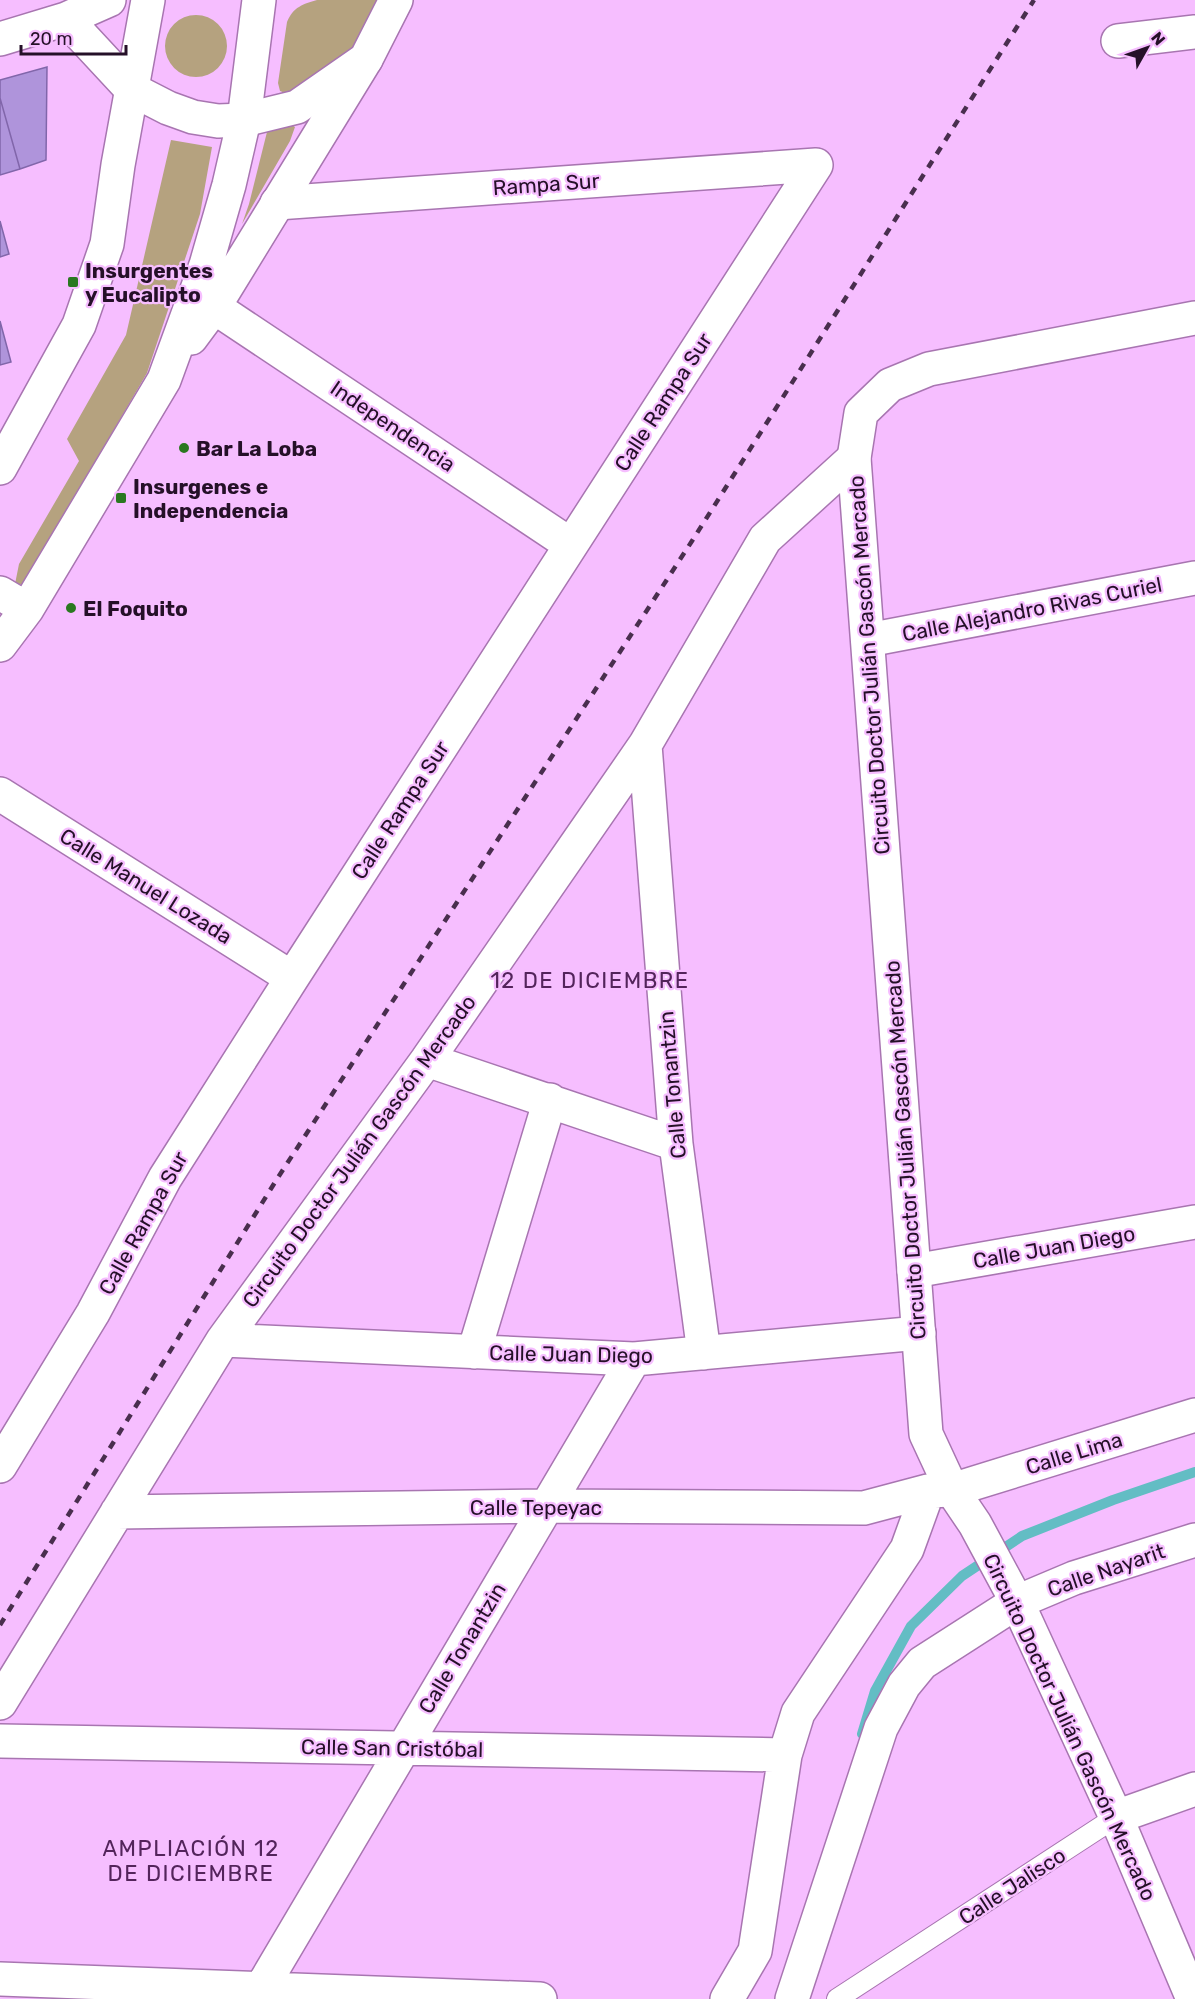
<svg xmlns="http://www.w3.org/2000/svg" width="1195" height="1999" font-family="Rubik,sans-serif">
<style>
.green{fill:#b5a27f}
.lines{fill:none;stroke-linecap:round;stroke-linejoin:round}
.stream{stroke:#63bdc4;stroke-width:10}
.building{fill:#af94db;stroke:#8166aa;stroke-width:1.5}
.lane-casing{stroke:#a875b1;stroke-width:22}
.street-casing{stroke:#a875b1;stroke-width:36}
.secondary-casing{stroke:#a875b1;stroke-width:36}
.highway-casing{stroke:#a875b1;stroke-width:36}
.lane{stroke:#fff;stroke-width:20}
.street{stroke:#fff;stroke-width:33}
.secondary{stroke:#fff;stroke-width:33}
.highway{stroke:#fff;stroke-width:33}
.rail{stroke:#492e4e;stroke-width:4.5;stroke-dasharray:8 8;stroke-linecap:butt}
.poi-dot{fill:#2a7820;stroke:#f6beff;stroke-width:2}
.labels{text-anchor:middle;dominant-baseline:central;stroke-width:4.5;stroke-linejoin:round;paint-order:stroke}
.street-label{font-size:21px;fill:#251028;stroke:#f6beff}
.poi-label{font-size:21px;font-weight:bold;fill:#251028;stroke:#f6beff;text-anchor:start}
.neighbourhood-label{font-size:22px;letter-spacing:1.5px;fill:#53245b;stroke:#f6beff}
</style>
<rect width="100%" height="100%" fill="#f6beff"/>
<!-- green -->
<path class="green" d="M317,0H388L358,50L312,88L285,93L280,91L278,83L287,22C293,7 303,4 317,0Z
M165 46a31 31 0 1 1 62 0a31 31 0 1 1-62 0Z
M269,124L292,125L295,127L290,141L242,224L249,204Z
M171,140L212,147L200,214L147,373L24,584H15L19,564L79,461L67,439L126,335Z"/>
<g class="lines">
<!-- stream -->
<path class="stream" d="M862,1734L875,1691L911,1626L962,1576L1022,1536L1113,1500L1195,1472"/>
</g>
<!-- building -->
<path class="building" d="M47,67L46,160L20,169L0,98V80Z
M0,98L20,169L0,175Z
M0,221L9,254L0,257Z
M0,321L11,362L0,365Z"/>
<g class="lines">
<defs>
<path id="lane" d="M837,1999L1116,1817"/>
<path id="street" d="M66,19L131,89
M0,39L66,19L109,0
M1118,41L1195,32
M277,203L816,165
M214,307L571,545
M868,640L1195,578
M645,745L676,1144L704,1353
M0,794L292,978
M427,1060L676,1144
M914,1271L1195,1222
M223,1340L634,1359L919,1333
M474,1352L550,1100
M0,1466L93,1313L165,1178L292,978L816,165
M117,1512L547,1506L864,1508L928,1491L952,1490L1195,1415
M0,1703L223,1340L427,1060L645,745L765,539L854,458
M0,1741L785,1755
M1116,1817L1195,1789
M0,1979L540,1999
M255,1999L634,1359
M727,1999L755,1951L785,1755L798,1713L907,1549L928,1491
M792,1999L881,1728L904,1685L922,1663L1017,1602L1074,1578L1195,1540"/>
<path id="secondary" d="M131,89L168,108L193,117L218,121L244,120L297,107L366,59L396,0
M1193,1999L1116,1817L1017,1602L975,1524L952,1490L926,1434L854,458L861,413L890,385L929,369L1195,318"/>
<path id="highway" d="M191,338L214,307L366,59
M0,468L79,325L107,244L118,165L148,0
M0,593L27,609
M0,645L27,609L164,380L206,265L229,185L244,120L259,0"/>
</defs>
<!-- lane casing -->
<use href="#lane" class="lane-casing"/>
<!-- street casing -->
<use href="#street" class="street-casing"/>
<!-- secondary casing -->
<use href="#secondary" class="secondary-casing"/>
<!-- highway casing -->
<use href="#highway" class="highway-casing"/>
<!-- lane -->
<use href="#lane" class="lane"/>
<!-- street -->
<use href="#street" class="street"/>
<!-- secondary -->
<use href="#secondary" class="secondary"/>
<!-- highway -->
<use href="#highway" class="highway"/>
<!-- rail -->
<path class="rail" d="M0,1625L277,1179L692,541L1034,0"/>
</g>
<!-- markers -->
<g class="poi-dot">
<rect x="67" y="276" width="12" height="12" rx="3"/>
<circle cx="184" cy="448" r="6"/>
<rect x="115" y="492" width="12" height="12" rx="3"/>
<circle cx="71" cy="608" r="6"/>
</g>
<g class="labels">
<!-- street labels -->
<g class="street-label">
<text transform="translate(546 184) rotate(-4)">Rampa Sur</text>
<text transform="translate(663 402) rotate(-57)">Calle Rampa Sur</text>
<text transform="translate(393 426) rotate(34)">Independencia</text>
<text transform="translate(1032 609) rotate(-11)">Calle Alejandro Rivas Curiel</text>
<text transform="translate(869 665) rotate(-94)">Circuito Doctor Julián Gascón Mercado</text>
<text transform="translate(400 810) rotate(-57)">Calle Rampa Sur</text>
<text transform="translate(146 886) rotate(32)">Calle Manuel Lozada</text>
<text transform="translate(672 1085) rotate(-95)">Calle Tonantzin</text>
<text transform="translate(905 1150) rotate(-94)">Circuito Doctor Julián Gascón Mercado</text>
<text transform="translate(359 1151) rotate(-54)">Circuito Doctor Julián Gascón Mercado</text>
<text transform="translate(143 1223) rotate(-61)">Calle Rampa Sur</text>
<text transform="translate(1054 1247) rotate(-10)">Calle Juan Diego</text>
<text transform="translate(571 1354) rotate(1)">Calle Juan Diego</text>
<text transform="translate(1074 1453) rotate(-17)">Calle Lima</text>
<text x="536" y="1507">Calle Tepeyac</text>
<text transform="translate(1106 1570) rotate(-19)">Calle Nayarit</text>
<text transform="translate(462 1648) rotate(-59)">Calle Tonantzin</text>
<text transform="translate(1070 1727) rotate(65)">Circuito Doctor Julián Gascón Mercado</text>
<text transform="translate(392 1748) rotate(1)">Calle San Cristóbal</text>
<text transform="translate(1012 1886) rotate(-33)">Calle Jalisco</text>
</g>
<!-- poi labels -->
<g class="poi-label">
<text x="85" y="270">Insurgentes<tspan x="85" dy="24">y Eucalipto</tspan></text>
<text x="196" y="448">Bar La Loba</text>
<text x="133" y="486">Insurgenes e<tspan x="133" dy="24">Independencia</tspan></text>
<text x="83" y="608">El Foquito</text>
</g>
<!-- neighbourhood labels -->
<g class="neighbourhood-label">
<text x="590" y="980">12 DE DICIEMBRE</text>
<text x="191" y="1848">AMPLIACIÓN 12<tspan x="191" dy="25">DE DICIEMBRE</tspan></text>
</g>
</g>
<!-- north arrow -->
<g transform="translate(1147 48) rotate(50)" stroke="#f6beff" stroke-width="4.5" paint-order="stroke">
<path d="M0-4.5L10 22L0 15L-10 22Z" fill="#251028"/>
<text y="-9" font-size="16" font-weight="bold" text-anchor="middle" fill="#251028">N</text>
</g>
<!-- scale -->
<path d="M21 45v9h105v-9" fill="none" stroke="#251028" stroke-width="3"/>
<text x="30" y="45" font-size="18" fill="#251028" stroke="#f6beff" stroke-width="4.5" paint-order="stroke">20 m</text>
</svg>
